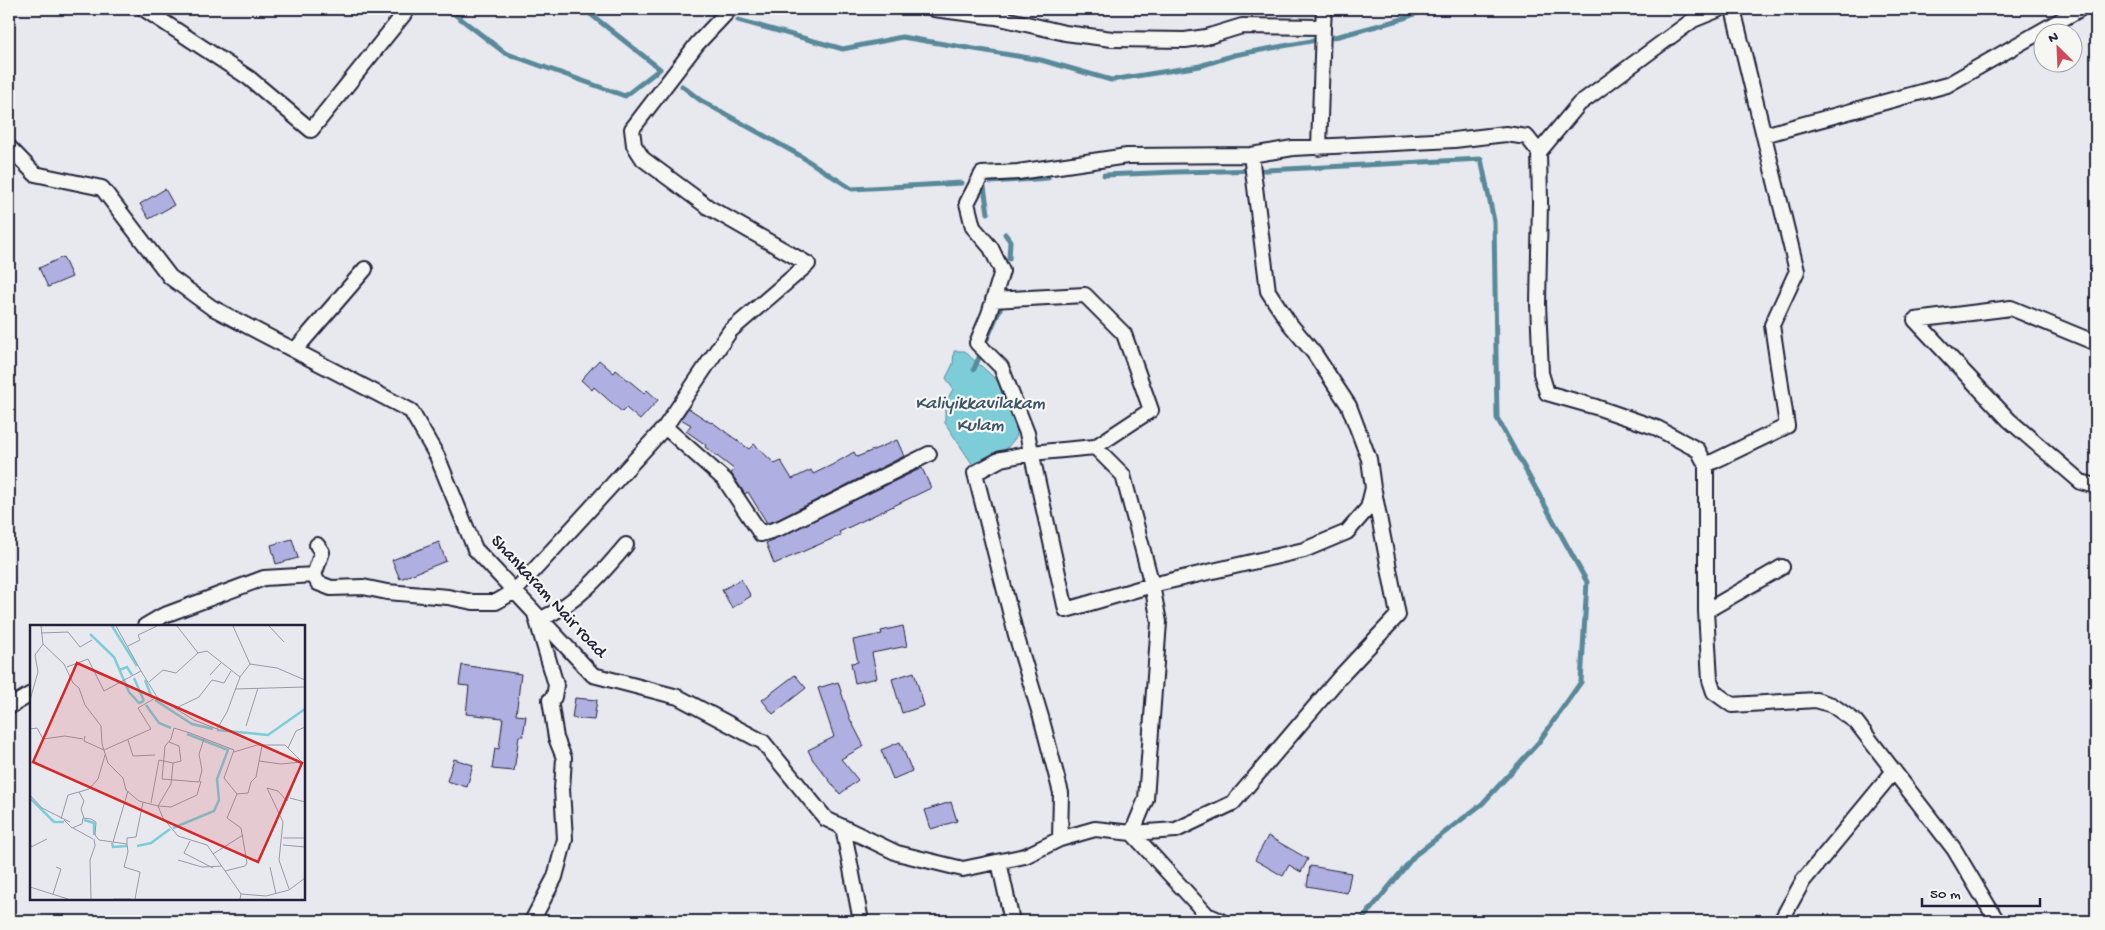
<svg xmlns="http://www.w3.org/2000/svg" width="2105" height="930" font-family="'Gochi Hand',sans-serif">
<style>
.water{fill:#7dcdd8;stroke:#598999}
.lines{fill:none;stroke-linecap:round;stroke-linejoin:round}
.stream{stroke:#598999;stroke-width:5}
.building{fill:#b0afe1;stroke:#22223b}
.minor-casing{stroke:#22223b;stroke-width:18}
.minor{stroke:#f6f6f2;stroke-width:14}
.labels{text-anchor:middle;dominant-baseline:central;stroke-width:4.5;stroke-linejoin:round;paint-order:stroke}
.street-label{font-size:18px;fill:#22223b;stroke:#f6f6f2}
.water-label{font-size:19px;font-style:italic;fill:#3d556a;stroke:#f6f6f2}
.inset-river{fill:none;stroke:#7dcdd8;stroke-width:2.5}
.inset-road{fill:none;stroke:#9999a7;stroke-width:1}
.view{fill:#d62828;fill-opacity:0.15;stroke:#d62828;stroke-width:2.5}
.inset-edge{fill:none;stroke:#22223b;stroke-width:2.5}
</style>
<rect width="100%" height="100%" fill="#e8e8ef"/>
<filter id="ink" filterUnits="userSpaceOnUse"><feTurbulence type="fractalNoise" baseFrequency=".02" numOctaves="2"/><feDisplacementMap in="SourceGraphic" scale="10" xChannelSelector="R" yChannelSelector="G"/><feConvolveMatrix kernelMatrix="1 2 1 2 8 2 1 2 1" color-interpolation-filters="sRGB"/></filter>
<g filter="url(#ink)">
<!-- water -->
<path class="water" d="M954,351H965C972,360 981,365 989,373C1012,394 1014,407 1017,436L1003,453L973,465L945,423V404L953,389L946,378L953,364Z"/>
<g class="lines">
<!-- stream -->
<path class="stream" d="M448,9L505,53L625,96L660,69L584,9
M698,9L708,12
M738,20L843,49L902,37L1041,60L1111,80L1200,66L1234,55L1339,36L1399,20L1428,9
M682,86L700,100L799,155L852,189L962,183
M1104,175L1176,172L1267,170L1481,159L1494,221L1497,418L1587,582L1581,682L1538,743L1482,804L1415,855L1361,921
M991,182L1048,178
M984,187L988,213
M1005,234L1010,241L1009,259
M974,369L1003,302"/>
</g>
<!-- building -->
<path class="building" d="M165,189L174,205L149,219L140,204Z
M63,257L72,277L48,287L39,268Z
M599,360L614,373L616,370L644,393L647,390L658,400L640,420L626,408L622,412L594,387L592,390L581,380Z
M688,408L711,423L712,422L749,449L754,444L775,464L781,461L792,479L811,470L813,474L832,465L854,452L857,457L897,440L904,456L777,520L767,523L748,492L745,494L731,473L735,470L705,447L706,445L686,431L691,425L681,419Z
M922,468L931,488L839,532L841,535L774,564L766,543Z
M292,539L298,558L276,564L271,545Z
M439,542L446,561L400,579L392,560Z
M741,579L751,596L732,608L722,590Z
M903,626L907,646L872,653L877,678L855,683L851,663L858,662L853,640L882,634L881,631Z
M462,665L521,674L516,715L526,716L523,736H519L514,771L492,769L495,748L499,749L503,718L466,714L469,686L459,685Z
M914,672L924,706L902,713L892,679Z
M795,675L806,688L773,714L762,700Z
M838,682L850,719L864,746L841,759L858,780L840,794L813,760L808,750L834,737L818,688Z
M575,698L597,700L594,720L572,718Z
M900,742L912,771L893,779L881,750Z
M454,759L473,765L467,787L447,781Z
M951,802L957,821L931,829L925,810Z
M1268,836L1308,859L1301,872L1289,865L1283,876L1255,860Z
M1310,866L1351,873L1347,893L1307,886Z"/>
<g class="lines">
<defs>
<path id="minor" d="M144,9L249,78L311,130L408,9
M934,9L996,17L1065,33L1112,39L1185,40L1206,37L1242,26L1323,27L1324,9
M1764,135L1947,85L2080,9
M9,147L35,174L102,188L170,277L211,307L411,411L437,456L475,549L593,675L678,697L763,742L826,819L897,853L963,869L1025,856L1060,839L1095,829L1132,833L1207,915L1221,921
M1319,148L1323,27
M1539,152L1579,104L1693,20L1720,9
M1251,155L1268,291L1289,323L1314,353L1349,406L1369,459L1373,488L1368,508L1347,532L1304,550L1152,585L1066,610L1027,433L1001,367L977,343L989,314L1002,271L991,248L973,227L967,203L982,174L1018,172L1127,156L1251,155L1293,148L1454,140L1506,134L1527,137L1539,152L1540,202L1538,304L1541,373L1547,393L1596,407L1657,428L1698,450L1706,465V611L1710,680L1714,692L1732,705L1816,700L1832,705L1856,722L1954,849L1997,921
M993,300L1085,295L1124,334L1151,410L1095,447L1123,475L1152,585L1159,622L1146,799L1132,833L1176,830L1233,803L1340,677L1398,615L1374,491
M2096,343L2011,308L1915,320L2009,420L2081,482L2096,486
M295,350L365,269
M665,427L725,480L761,534L780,528L929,454
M1706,465L1787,426L1772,325L1797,271L1733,9
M317,545L322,552L314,575L318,583L331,588L363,587L387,592L448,597L473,602H496L515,591L665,427L730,331L808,264L708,207L643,159L634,145L632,129L697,44L730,9
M1706,611L1782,567
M541,619C578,602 600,576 626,545
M145,626L162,616L264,578L314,575
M9,707L31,694
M843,827L861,921
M1060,839L1061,793L1041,717L1016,635L975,473L1001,459L1031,453L1095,447
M999,862L1012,921
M532,921L555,877L565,839L562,789L564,758L556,738L550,700L554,697L556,685L535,614
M1781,921L1803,881L1894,771"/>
</defs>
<!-- minor casing -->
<use href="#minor" class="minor-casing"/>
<!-- minor -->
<use href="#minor" class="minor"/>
</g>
</g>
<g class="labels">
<!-- street labels -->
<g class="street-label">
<text transform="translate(548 597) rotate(47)">Shankaram Nair road</text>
</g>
<!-- water labels -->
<g class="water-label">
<text x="980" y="404">Kaliyikkavilakam<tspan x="980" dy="22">Kulam</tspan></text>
</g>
</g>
<!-- overview -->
<g transform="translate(30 625)">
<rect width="275" height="275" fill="#e8e8ef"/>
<path class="inset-river" d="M82,1L107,41M60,9L84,32L99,67L109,78L114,76M89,45L97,42L102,50M104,53L114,76M115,55L122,73M125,75L162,99L183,104M116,80L129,98L141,103M187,105L238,110L275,84M0,173L24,197H34M54,195L64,198V210M143,203L184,186L189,175L187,154L198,125L157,109M82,218L83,222L97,221M107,221L121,218L140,204"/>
<path class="inset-road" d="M11,1L13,19L34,39L43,58L49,63L55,80L71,101L72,119L78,138L93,153L96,165L109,176L128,181L133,193L148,211L177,220L211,269M147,1L168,28L177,26L210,52L220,39L247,43L275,55M203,1L220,39M239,1L254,17M11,8L38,7L50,22L62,15M98,21L110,15L108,10L127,1M37,42L58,34L74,66L111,46L86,1M111,46L127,72M180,50L191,38M119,57L133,45L146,48L168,28M205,64L275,62M0,75L8,47L5,30L13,19M146,83L169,72L182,55L194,58L201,46M216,101L228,63M0,104L7,103L13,114L35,111L53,114M55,111L54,116L74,125L121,104L108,83L127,72L164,95L187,104L197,87L210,52M174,114L169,129L172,145L169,157L132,154L135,121L141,114L144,103L160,108L204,125L194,153L207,169L197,193L211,203L217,238L215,241L195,246M98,115L103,131L125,130M139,117L149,121L151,136L143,138L141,159L128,181L141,182L167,170L171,156M258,123L266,106L275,102M204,127L227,120H255L272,137L257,176L248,166L237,163L253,197L249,235L259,264M229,136L251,139L272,137M207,169L218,168L221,157L226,152L232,121M0,170L12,183L40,197M260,173L275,177M121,178L129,135L143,138M54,193L51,184L54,176L49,167L59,164L68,154L75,130M31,194L38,170L49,167M34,195L42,203L52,199L53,193L61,194L66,197L65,210L69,215L97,219V213L106,212L113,177M43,203L63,214M253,213H275M0,214L1,222L17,214M160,216L154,228L183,243M83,217L98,166M97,219L98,227L94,242L110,247L105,274M253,220L275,222M183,229L213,210M148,235L172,242L192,241M240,242L246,269M0,262L38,274M23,269L31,244L26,242M61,274L60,235L65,221L64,214M83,274H101M210,274L211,269L236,271L259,265L275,253"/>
<path class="view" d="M47,38L272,138L228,237L3,137Z"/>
<rect width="275" height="275" class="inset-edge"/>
</g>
<!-- margin -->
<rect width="2105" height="930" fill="none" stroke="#f6f6f2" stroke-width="30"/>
<rect x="15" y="15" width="2075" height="900" fill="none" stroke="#22223b" stroke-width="2" filter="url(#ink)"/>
<!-- north arrow -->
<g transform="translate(2058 48) rotate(336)"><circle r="24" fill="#f6f6f2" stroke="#a1a1a9"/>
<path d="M0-4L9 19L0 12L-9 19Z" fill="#d1495b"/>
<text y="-8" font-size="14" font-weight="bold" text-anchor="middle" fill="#22223b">N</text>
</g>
<!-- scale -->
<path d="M1922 898v8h118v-8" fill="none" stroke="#22223b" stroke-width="2.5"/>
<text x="1930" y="898" font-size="15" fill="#22223b" stroke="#f6f6f2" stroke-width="4" paint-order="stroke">50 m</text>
</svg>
